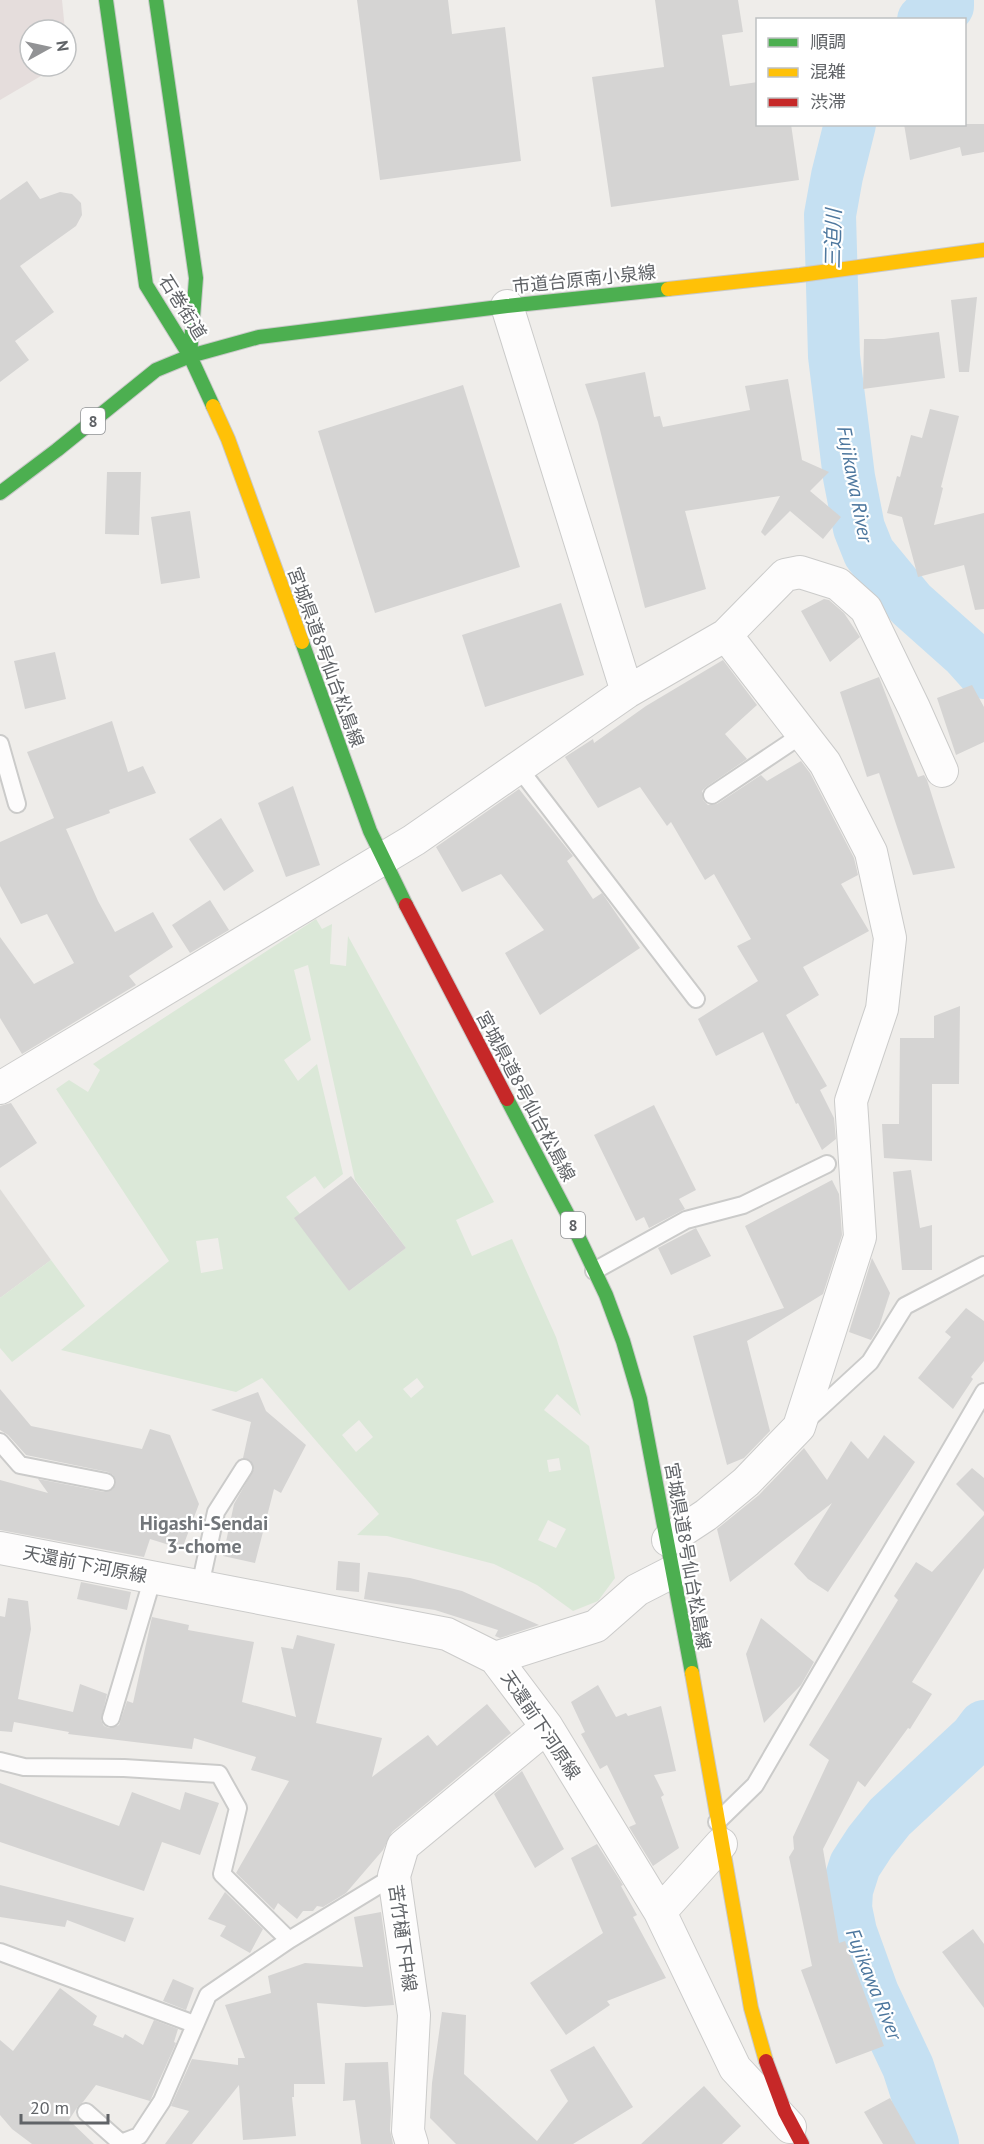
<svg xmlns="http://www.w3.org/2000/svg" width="984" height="2144" font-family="'PT Sans','Noto Sans JP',sans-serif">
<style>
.education{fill:#dedcd9}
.medical{fill:#e5dddc}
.green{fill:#dbe8d8;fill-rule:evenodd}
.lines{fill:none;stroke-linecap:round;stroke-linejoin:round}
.river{stroke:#c5e0f2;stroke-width:52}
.building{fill:#d5d4d3}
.lane-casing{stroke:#cbcbca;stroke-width:20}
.street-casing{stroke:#cbcbca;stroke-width:34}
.fast-casing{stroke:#c9c9c9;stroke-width:16}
.slow-casing{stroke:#c9c9c9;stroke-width:16}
.jam-casing{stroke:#c9c9c9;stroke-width:16}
.lane{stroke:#fdfcfc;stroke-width:16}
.street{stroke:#fdfcfc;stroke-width:32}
.fast{stroke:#4caf50;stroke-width:14}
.slow{stroke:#ffc107;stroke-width:14}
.jam{stroke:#c62828;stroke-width:14}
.labels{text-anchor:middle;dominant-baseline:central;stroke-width:4.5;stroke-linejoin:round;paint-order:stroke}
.shield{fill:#fff;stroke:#909295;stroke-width:1.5}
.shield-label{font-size:16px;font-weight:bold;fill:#606367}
.street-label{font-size:18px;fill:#606367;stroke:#fff}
.water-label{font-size:20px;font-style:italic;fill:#4d779e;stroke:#fff}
.neighbourhood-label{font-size:20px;font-weight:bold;fill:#717579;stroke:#fff}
</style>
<rect width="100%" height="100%" fill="#efedea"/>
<!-- education -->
<path class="education" d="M0,1189L51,1260L0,1298Z"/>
<!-- medical -->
<path class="medical" d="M0,0H62L65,30H30V66H58L0,100Z"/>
<!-- green -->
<path class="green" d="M316,919L322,929L332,924L330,964L346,966L348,936L494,1202L456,1220L472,1256L512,1239L556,1337L581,1416L557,1394L544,1410L589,1446L615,1578L598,1601L573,1611L537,1585L494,1564L387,1536L357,1535L379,1514L262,1378L236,1392L61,1350L169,1261L56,1089L69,1080L88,1092L100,1070L93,1064ZM308,965L355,1180L406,1248L349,1291L300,1214L286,1197L315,1176L324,1189L343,1174L317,1064L298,1081L284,1060L311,1040L294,970ZM218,1238L223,1269L201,1273L196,1241ZM417,1378L424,1387L411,1398L403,1389ZM359,1420L373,1437L356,1452L342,1435ZM559,1458L561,1470L549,1472L547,1460ZM548,1520L566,1529L556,1548L538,1540Z
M51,1260L85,1306L12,1362L0,1348V1298Z"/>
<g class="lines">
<!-- river -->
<path class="river" d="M923,20L931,13L948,6V0
M850,124L837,176L830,215L834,356L849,477L859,528L869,553L911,604L966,653L984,673
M933,2144L908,2067L873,1993L851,1932L846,1908L847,1890L855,1865L870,1842L890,1817L975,1738L984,1726"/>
</g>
<!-- building -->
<path class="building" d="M357,0H448L452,34L505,27L521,161L380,180Z
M655,0H738L743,32L722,35L730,86L758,82V124H791L799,180L611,207L592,77L664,67Z
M904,124H984V152L962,156L960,147L910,160Z
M27,181L40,199L60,192L72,194L81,203L82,215L76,226L20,266L54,312L15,341L29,360L0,382V200Z
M977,297L969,372H959L951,300Z
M939,332L945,378L863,389L864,339H884Z
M645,372L654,417L660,416L663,427L750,410L745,386L788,379L802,460L829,472L810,491L841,517L823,539L790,511L765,536L761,532L780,496L685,511L706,589L645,608L598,422L585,384Z
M463,385L520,567L375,613L318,431Z
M930,409L959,416L941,487L943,488L934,525L984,513V609L975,610L964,565L918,577L902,517L887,513L897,476L900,477L911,435L922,438Z
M107,472H141L139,535L105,534Z
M190,511L200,578L161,584L151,517Z
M824,599L829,600L844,613L860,637L830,662L801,611Z
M561,603L584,675L485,707L462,635Z
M55,652L66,699L25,709L14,661Z
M723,660L757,705L725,734L747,759L706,787L702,791L703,800L708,805L717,804L761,775L767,781L801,761L810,773L854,858L858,875L841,884L869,931L803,967L819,995L786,1015L827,1086L820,1090L834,1118L836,1139L822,1150L798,1103L796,1104L763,1032L716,1056L698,1019L758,981L737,946L751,939L714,874L705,880L671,822L667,826L640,787L598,808L565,757L593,739L594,743L646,706Z
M879,677L918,777L924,775L927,780L955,868L913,875L879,773L867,777L840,692Z
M972,685L984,707V742L956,755L937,698Z
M112,721L128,772L143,766L156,793L109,810L110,813L66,829L98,901L115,932L153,912L173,947L129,976L136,985L22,1054L0,1018V937L34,984L74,963L47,914L21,924L0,886V842L54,818L27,752Z
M293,786L320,865L286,877L258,803Z
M519,789L573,856L567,861L593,899L602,893L640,948L540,1015L505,953L544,930L501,874L462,892L436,847Z
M221,818L254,871L224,891L189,839Z
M210,900L229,930L190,953L172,925Z
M960,1006L959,1084H932V1161L884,1158L882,1124H899L900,1038H934V1016Z
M11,1103L37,1143L0,1168V1106Z
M654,1105L696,1190L679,1199L685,1209L649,1228L644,1217L636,1221L594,1135Z
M911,1170L920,1228L932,1225V1270H902L893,1172Z
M351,1176L406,1248L349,1291L294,1218Z
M832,1180L839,1194L842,1235L823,1294L747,1341L770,1431L744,1458L727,1465L693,1336L784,1308L745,1226Z
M696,1228L711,1256L671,1275L658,1248Z
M872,1258L890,1293L879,1327L871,1340L849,1332Z
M966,1308L984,1321V1361L971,1377L973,1379L953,1409L918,1378L951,1337L945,1332Z
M0,1389L31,1426L142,1449L150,1429L170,1435L199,1504L182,1549L150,1539L144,1557L0,1530V1480L48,1493L38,1479L104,1492L113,1489L116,1483L113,1475L108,1472L26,1455L8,1435L0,1430Z
M258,1392L266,1411L306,1445L281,1493L274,1489L255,1563L223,1556L234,1504L254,1469L250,1460L243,1458L251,1422L211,1410Z
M884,1435L915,1462L828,1592L808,1579L794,1564L832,1503L730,1582L717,1529L759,1495L804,1448L827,1480L851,1441L868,1459Z
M972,1468L984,1478V1512L956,1484Z
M984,1515V1568L912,1682L932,1694L910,1729L908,1728L865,1787L858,1781L823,1849L839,1943L845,1941L884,2046L836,2064L801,1970L812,1966L789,1857L794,1849L793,1837L829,1760L809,1745L898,1600L894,1596L916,1562L932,1572Z
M338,1561L360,1563L359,1592L336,1590Z
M368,1572L410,1578L462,1591L539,1625L500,1638L495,1636L498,1630L435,1610L364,1599Z
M81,1582L131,1592L127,1610L77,1599Z
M8,1598L28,1601L31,1629L18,1699L73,1712L80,1684L107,1694L101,1720L104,1726L109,1728L119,1725L127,1701L133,1703L152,1617L189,1625L188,1630L254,1642L242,1702L296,1717L281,1647L293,1649L297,1635L335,1644L316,1723L382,1738L372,1777L428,1735L437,1746L487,1704L511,1733L392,1832L383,1850L346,1893L323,1907L317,1906L313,1911H303L297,1919L278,1903L274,1910L236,1873L289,1781L251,1770L256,1757L194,1738L192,1749L68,1734L69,1732L14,1722L12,1732L0,1731V1616L5,1617Z
M761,1618L814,1662L801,1685L764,1723L746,1654Z
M598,1685L616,1717L626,1713L628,1716L661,1706L676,1771L654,1775L664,1795L661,1797L679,1848L653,1866L629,1827L636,1824L607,1765L600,1769L581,1734L585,1732L571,1702Z
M522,1771L564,1849L535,1868L494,1794Z
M0,1783L119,1826L132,1792L180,1810L185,1792L219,1803L200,1855L162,1842L144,1891L0,1842Z
M597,1844L623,1885L621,1886L637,1915L633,1917L666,1978L607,2001L610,2005L566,2035L530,1983L603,1933L571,1858Z
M0,1885L49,1897L134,1918L125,1942L67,1920L65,1927L0,1917Z
M225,1892L263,1929L250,1953L220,1936L226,1926L208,1919Z
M381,1912L394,2005L365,2007L317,2003L325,2084H294V2097H292L296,2136L243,2140L239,2085L192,2144H165L189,2111L171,2106L192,2059L238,2065V2058H245L225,2005L271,1993L268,1976L305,1963L363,1967L354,1917Z
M973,1929L984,1944V2008L942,1952Z
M173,1979L194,1988L186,2010L163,2001Z
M60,1988L97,2016L93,2025L123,2038L125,2034L143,2045L154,2020L178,2029L174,2042L176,2043L150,2101L96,2085L83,2102L78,2106L69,2120L94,2144H32L12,2129L0,2115V2040L13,2051Z
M442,2012L466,2015L464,2074L537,2141L568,2101L550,2070L594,2046L633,2107L573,2144H456L430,2118L432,2083Z
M388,2062L391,2110L390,2130L393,2144H361L355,2100L343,2101L345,2063Z
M704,2086L741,2126L722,2144H641Z
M890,2098L916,2144H883L864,2112Z"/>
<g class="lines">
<defs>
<path id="lane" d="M0,744L17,804
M518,767L696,999
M712,795L803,734
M594,1271L686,1220L743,1205L827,1164
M806,1421L870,1362L905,1306L984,1265
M0,1442L20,1465L106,1482
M200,1586L216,1512L244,1468
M111,1718L153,1577
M0,1761L24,1767L124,1768L219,1774L238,1808L222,1874L289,1940
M717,1822L755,1785L984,1392
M0,1952L194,2024
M86,2112L121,2143L139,2136L162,2101L208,1995L289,1940L394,1876"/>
<path id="street" d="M507,306L627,692
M0,1088L414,840L627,692L726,635L785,575L800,572L838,584L866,609L914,708L942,771
M668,1540L706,1515L746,1482L799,1427L860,1237L851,1101L882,1009L890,938L871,852L825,763L726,635
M0,1548L447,1634L495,1658L547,1727L660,1912L735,2068L790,2127
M495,1658L596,1626L637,1590L674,1571
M660,1912L721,1844
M412,2144L408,2131L414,2015L394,1876L403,1846L547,1727"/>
<path id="fast" d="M106,0L146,285L190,356
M156,0L196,278L190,356
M190,356L259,337L507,306L668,289
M0,493L57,450L156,370L190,356L213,406
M302,642L370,831L406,905
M507,1099L569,1217L606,1295L623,1341L640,1399L692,1673"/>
<path id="slow" d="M668,289L800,275L984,250
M213,406L228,439L302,642
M692,1673L751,2008L766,2061"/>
<path id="jam" d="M406,905L507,1099
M766,2061L785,2112L802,2144"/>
</defs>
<!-- lane casing -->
<use href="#lane" class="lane-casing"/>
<!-- street casing -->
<use href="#street" class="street-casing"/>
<!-- fast casing -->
<use href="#fast" class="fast-casing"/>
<!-- slow casing -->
<use href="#slow" class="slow-casing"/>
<!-- jam casing -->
<use href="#jam" class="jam-casing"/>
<!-- lane -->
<use href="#lane" class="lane"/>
<!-- street -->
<use href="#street" class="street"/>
<!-- fast -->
<use href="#fast" class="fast"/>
<!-- slow -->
<use href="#slow" class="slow"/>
<!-- jam -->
<use href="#jam" class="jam"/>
</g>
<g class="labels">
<!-- shield labels -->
<g class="shield">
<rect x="81" y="408" width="24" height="26" rx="4.5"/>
<rect x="561" y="1212" width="24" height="26" rx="4.5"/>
</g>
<g class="shield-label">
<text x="93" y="421">8</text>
<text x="573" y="1225">8</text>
</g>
<!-- street labels -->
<g class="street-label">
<text transform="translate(584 279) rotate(-6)">市道台原南小泉線</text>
<text transform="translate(183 307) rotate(58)">石巻街道</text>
<text transform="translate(326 657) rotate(70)">宮城県道8号仙台松島線</text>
<text transform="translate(526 1096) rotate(62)">宮城県道8号仙台松島線</text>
<text transform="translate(688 1556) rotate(80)">宮城県道8号仙台松島線</text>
<text transform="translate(85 1564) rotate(11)">天還前下河原線</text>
<text transform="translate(541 1725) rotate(56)">天還前下河原線</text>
<text transform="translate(403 1938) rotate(82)">苦竹樋下中線</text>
</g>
<!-- water labels -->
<g class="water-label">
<text transform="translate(833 239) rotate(-89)">三迫川</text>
<text transform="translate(855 484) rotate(79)">Fujikawa River</text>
<text transform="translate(874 1984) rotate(68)">Fujikawa River</text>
</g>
<!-- neighbourhood labels -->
<g class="neighbourhood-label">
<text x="204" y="1523">Higashi-Sendai<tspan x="204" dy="23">3-chome</tspan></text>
</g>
</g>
<!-- legend -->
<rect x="756" y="18" width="210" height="108" fill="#ffffff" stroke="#bfc1c2" stroke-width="1.5"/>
<rect x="768" y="38" width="30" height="9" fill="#4caf50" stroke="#bfc1c2" stroke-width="1.5"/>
<text x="810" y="48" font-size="18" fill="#606367">順調</text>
<rect x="768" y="68" width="30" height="9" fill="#ffc107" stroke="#bfc1c2" stroke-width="1.5"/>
<text x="810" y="78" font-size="18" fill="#606367">混雑</text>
<rect x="768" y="98" width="30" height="9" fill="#c62828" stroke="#bfc1c2" stroke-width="1.5"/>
<text x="810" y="108" font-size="18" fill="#606367">渋滞</text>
<!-- north arrow -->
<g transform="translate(48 48) rotate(82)"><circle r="28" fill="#ffffff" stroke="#bfc1c2" stroke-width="1.5"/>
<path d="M0-4.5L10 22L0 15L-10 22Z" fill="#929395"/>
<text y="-9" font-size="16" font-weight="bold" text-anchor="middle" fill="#606367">N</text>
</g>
<!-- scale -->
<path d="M21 2114v9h87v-9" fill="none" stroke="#606367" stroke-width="3"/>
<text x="30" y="2114" font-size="18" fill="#606367" stroke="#ffffff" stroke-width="4.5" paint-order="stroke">20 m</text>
</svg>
